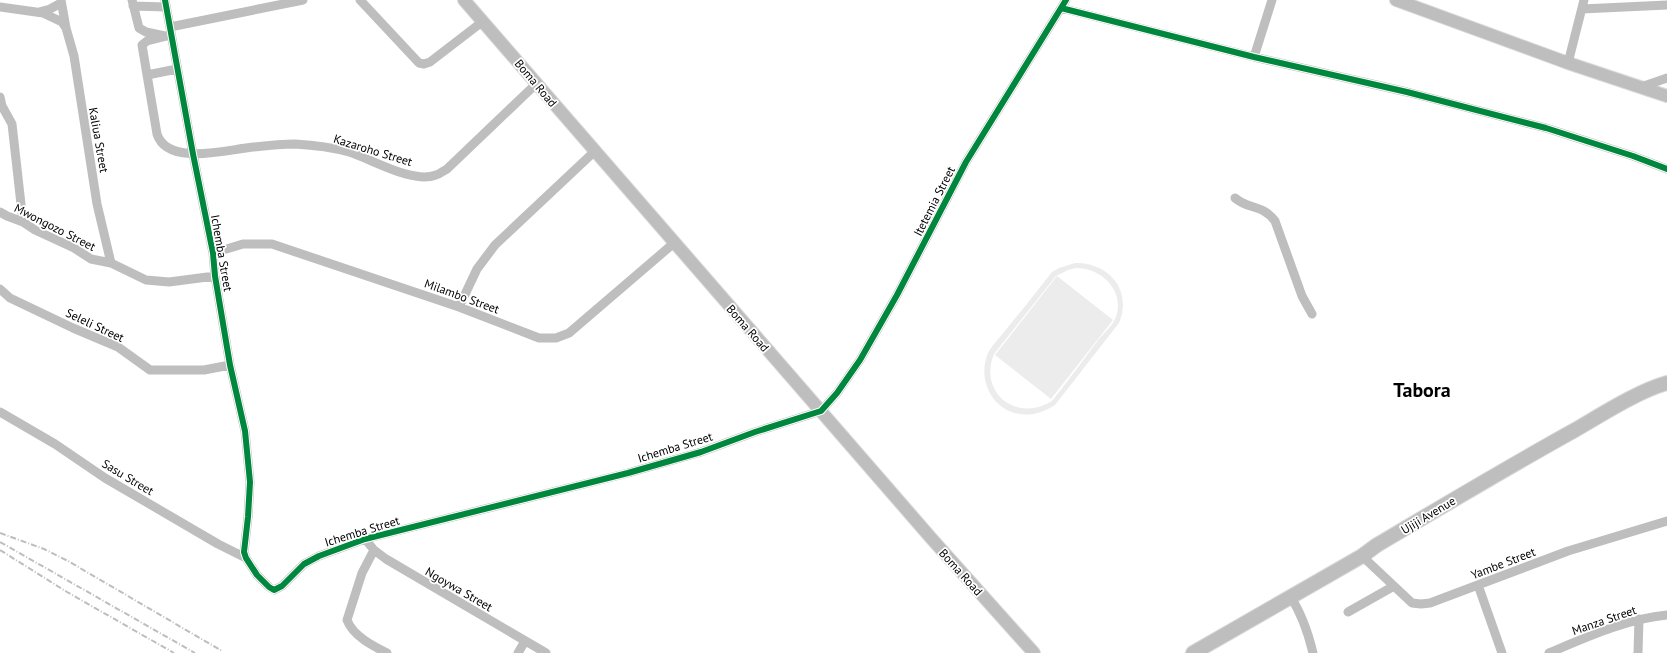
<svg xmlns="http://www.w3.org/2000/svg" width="1667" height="653" font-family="'PT Sans',sans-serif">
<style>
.green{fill:#ececec;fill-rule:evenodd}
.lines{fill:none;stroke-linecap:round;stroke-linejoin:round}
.major-casing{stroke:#dbdbdb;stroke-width:14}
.highway-casing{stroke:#dbdbdb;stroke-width:16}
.minor{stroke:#bebebe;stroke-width:9}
.major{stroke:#bebebe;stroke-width:12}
.highway{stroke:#bebebe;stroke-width:14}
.rail{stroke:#bebebe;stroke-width:2;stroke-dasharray:6 2 1 2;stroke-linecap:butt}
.cycleway-casing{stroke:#fff;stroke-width:8}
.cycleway{stroke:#00873e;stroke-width:6}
.labels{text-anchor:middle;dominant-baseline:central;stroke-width:3.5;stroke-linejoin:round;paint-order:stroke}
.street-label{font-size:12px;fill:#000;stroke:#fff}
.town-label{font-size:20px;font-weight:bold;fill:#000;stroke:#fff}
</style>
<rect width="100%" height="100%" fill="#fff"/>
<!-- green -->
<path class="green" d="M1075,263C1108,262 1133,290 1119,323L1055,405C1041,414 1026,418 1009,411C987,401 978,373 989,351C994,343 1002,335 1008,327C1023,309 1037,291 1052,272L1059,268ZM1076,268C1101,268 1125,290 1116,317C1113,325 1104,333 1099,339C1083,360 1068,381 1052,401C1017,423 978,393 994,354L1056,276L1068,270Z
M1057,276L1113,320L1051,399L995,355Z"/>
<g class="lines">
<defs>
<path id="major" d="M464,0L931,538L1034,653
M1396,0L1568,63L1667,96"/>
<path id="highway" d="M1193,653L1362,556L1377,545C1443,506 1508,467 1575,430C1601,415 1638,391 1667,383"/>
</defs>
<!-- major casing -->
<use href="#major" class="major-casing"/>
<!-- highway casing -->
<use href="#highway" class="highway-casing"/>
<!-- minor -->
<path class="minor" d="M61,0L66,28
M132,0L139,28L146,32L165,36
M165,0L193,154L213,253L215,276L230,365L245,431L250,482L248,517L244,552L246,558L257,575L269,587L274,590L282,586L304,564L319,556L365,539L628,473L701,452L755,432L821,411L837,393L860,360L897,295L966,162L1066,0
M360,0L419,63L424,64L430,62L482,22
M133,6L166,7
M0,7L43,13L62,22L66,28L74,56L97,204L111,263
M1061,8L1254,57L1407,92L1546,128L1633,156L1667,169
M1582,9L1667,5
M39,12L50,9L61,3
M170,27L303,0
M171,35L147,41L142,45L157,134C167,165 223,151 246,148C262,146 279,144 295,144C313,145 331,147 349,152C372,159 412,184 436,175C440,174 443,171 447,169L536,84
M1254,57L1272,0
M1568,63L1584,0
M147,75L177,69
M1641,87L1667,78
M0,97L2,106L12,124L23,222
M1235,198C1249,210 1262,204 1275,221L1302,296L1312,314
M0,212L7,216L23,222L35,230L74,248L91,259L111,263L146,280L169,282L215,276
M213,253L243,244H272L459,307L539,338H556L569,333L674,243
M0,289L10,298L73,328L118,347L150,370H204L230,365
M459,307L477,269L495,245L595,151
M0,412L55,444L105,478L218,544L246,558
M365,539L374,550L386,559L546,653
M374,550L362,573L347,620C353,636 373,646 387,653
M1362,556L1412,603L1421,604L1430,603L1568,551L1667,521
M1478,585L1502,653
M1290,596C1302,614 1308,632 1313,653
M1348,612L1394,586
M518,653L525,641
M1549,653C1587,637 1626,619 1667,615
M1638,653L1639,619"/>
<!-- major -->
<use href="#major" class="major"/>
<!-- highway -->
<use href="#highway" class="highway"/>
<!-- rail -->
<path class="rail" d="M0,533L44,549L68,561L222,651
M0,542L195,653
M0,550L67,592L174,653"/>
<defs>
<path id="cycleway" d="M165,0L193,154L213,253L215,276L230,365L245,431L250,482L248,517L244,552L246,558L257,575L269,587L274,590L282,586L304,564L319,556L365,539L628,473L701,452L755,432L821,411L837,393L860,360L897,295L966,162L1066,0
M1061,8L1254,57L1407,92L1546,128L1633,156L1667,169"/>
</defs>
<!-- cycleway casing -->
<use href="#cycleway" class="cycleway-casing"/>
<!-- cycleway -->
<use href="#cycleway" class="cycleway"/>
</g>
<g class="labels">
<!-- street labels -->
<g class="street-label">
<text transform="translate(536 83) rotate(50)">Boma Road</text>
<text transform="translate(99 140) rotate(80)">Kaliua Street</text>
<text transform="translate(373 150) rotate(17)">Kazaroho Street</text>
<text transform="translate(934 201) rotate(-63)">Itetemia Street</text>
<text transform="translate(55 227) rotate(27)">Mwongozo Street</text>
<text transform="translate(222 253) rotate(80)">Ichemba Street</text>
<text transform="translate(462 296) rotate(20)">Milambo Street</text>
<text transform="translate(95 325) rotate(25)">Seleli Street</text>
<text transform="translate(748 328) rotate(49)">Boma Road</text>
<text transform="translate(675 447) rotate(-17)">Ichemba Street</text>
<text transform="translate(128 477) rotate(31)">Sasu Street</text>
<text transform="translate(1428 515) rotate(-31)">Ujiji Avenue</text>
<text transform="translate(362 531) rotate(-17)">Ichemba Street</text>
<text transform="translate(1503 563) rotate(-21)">Yambe Street</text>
<text transform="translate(961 572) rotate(48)">Boma Road</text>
<text transform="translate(459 589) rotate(30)">Ngoywa Street</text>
<text transform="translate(1604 620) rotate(-19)">Manza Street</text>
</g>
<!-- town labels -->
<g class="town-label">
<text x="1422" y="390">Tabora</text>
</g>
</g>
</svg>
